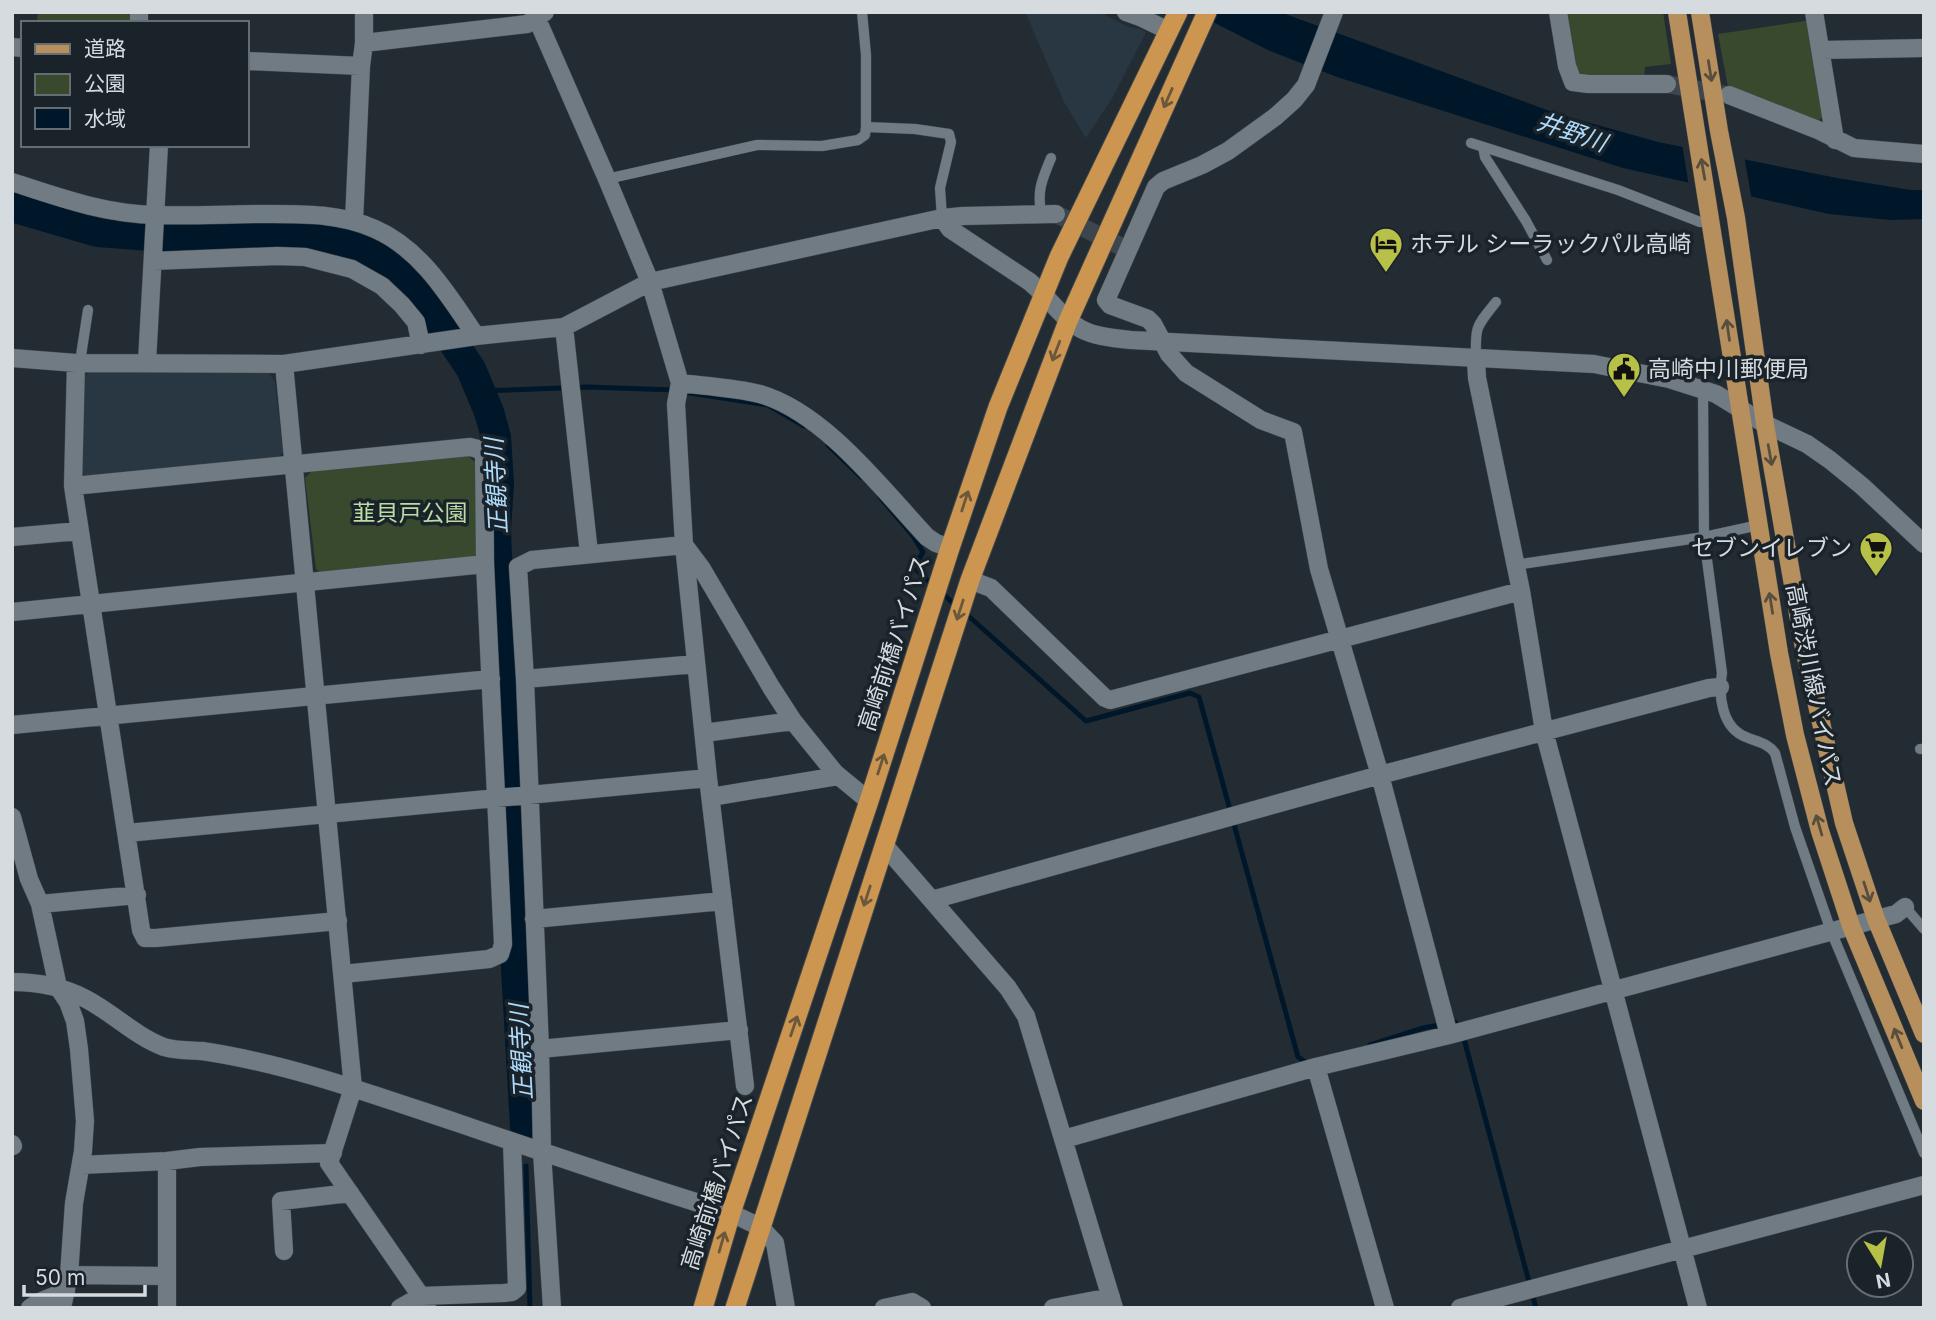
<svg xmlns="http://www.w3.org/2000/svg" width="1936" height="1320" font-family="Inter,'Noto Sans JP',sans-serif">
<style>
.built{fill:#283742}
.green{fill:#39492e}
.water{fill:#00172a}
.pier{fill:#232c33}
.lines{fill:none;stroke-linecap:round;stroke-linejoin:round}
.stream{stroke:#00172a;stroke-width:5}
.river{stroke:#00172a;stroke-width:30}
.minor-tunnel{stroke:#3e464d;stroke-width:18;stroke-dasharray:18 9;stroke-linecap:butt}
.service-casing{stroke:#40484e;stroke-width:11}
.minor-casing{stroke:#40484e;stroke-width:19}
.tertiary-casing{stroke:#40484e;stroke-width:19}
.primary-casing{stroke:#40484e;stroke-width:19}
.trunk-casing{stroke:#40484e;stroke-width:21}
.service{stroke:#707b83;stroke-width:10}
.minor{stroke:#707b83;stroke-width:18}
.tertiary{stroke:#707b83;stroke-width:18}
.primary{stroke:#b68f5d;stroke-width:18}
.trunk{stroke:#cd9650;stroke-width:19}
.oneway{stroke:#584e3e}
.oneway2{stroke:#6b573b}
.labels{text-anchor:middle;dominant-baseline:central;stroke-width:7;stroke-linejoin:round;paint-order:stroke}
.poi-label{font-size:23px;fill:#d5dbdf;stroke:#1a2329;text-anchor:start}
.park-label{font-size:23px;fill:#bcdca5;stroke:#1a2329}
.street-label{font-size:23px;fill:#d5dbdf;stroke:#1a2329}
.water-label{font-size:24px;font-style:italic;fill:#addafb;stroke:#1a2329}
</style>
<rect width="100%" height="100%" fill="#232c33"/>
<!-- built -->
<path class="built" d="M1025,12H1100L1128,27L1140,29L1146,32L1113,97L1086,138L1064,102Z
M91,370L267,371L275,382L283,452L277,459L89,477L80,472L83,379Z"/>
<!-- green -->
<path class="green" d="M38,12H132L131,23H37Z
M1563,12H1663L1671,64L1645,67L1644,77L1578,76Z
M1811,20L1824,116L1818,121L1728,87L1718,34Z
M467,455L476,463L479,551L472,560L323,575L316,569L305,478L312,471Z"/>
<!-- water -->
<path class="water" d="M1193,12H1280L1555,113L1658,142L1837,178L1911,190H1924V219L1891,220L1829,214L1623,168L1337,77L1270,51Z"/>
<!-- pier -->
<path class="pier" d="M1682,144L1744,156L1752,201L1689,187Z"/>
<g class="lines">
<!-- stream -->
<path class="stream" d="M481,391L588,387L675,390
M684,392L768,405L804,426
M828,445L861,477
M880,497L913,536L923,552L914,568L933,585
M940,591L956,606
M964,612L1086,721L1190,693L1199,697L1298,1057L1307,1063L1310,1062
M1370,1045L1423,1028L1455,1022L1464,1039L1536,1308
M526,1166L530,1308"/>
<!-- river -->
<path class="river" d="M12,207L98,232L177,238L305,235L342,241L382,259L403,276L434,314L471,369L489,412L496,437L499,483L496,530L507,810L525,1127"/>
<!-- minor-tunnel -->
<path class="minor-tunnel" d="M1667,84L1726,95
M1056,214L1122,247"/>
<defs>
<path id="service" d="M862,12L866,55V127
M1471,143L1618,190L1700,222H1712
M1483,147L1485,157L1526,221L1547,260
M607,179L757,145L822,146L858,140L865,135L866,127L915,129L949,134L951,142L940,188L942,218
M1041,213C1037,190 1042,180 1051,158
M1476,359C1475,326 1476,327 1496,302
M80,362L88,310
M1703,389L1704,537L1722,673C1718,696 1722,728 1746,737C1757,742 1768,743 1775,753L1795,827L1831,931L1924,1153
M1515,565L1704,537L1759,525
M1920,749H1924
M1905,907L1924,929"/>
<path id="minor" d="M534,12L607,179L650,282L680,383L676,404L684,545L708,778L745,1086
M1126,12L1140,17L1169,31
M1334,12L1306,85L1294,100L1275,117L1228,151L1202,165L1163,181L1156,187L1106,300L1110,305L1148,319L1153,324L1169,354L1186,373L1261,420L1293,432L1319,569L1380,775L1449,1035
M1558,12L1567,66L1573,82L1588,84H1667
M1814,12L1835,140
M139,23V12
M364,43L527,24L545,12
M12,47L23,48
M1821,50L1924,48
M247,61L361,66
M1729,95L1818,130L1854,148L1924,154
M12,182C61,198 105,214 157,215C193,216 229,214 264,214C302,214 339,213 375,229C421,249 449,296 476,336
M942,218L963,216L1056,214
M354,221L361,66L364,43V12
M153,261L277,256L305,257L352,269L382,286L402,305L416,322L421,345
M564,327L589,553
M12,358L76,363L284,364L476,336L564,327L650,282L942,218L950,229L1030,282L1043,294
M1476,359L1477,378L1521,591L1544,731L1698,1308
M147,362L159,145
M76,363L73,486L141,930L145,938H156L338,921
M680,383C705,386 737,388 760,394C825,413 882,489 927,537L936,543L950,548
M73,486L470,447L478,449L484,455L485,564L503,944L500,954L489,959L343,974
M12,537L79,531
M970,580L991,588L1105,698L1110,700L1521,591
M12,612L485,564
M525,679L696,664
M12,725L491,679
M704,733L793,721
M711,797L838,776
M12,817L29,879L40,904L58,987L68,1002L75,1021L79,1049L85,1121L83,1151L74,1203L69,1275L62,1308
M127,833L708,778
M884,845L1008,988L1026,1016L1114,1308
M932,900L1380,775L1709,688L1720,687
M40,904L137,895
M534,919L723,901
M12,982C38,982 62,986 86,999C113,1013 135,1036 164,1047C176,1051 190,1050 202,1051
M540,1049L739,1030
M1316,1067L1385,1308
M353,1088L329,1163L427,1305
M1064,1139L1316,1067L1449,1035L1896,914L1905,907
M12,1144L13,1146
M167,1161V1308
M81,1165L167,1161L200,1157L333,1153
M284,1251L281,1201L350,1193
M69,1275L167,1276
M30,1308L39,1302L66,1291
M400,1308L421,1296L504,1293L512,1292L517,1288L512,1142
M552,1308L542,1152L540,1049L525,679L518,567L532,560L684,545L702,569L771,687L793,721L835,773L869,801
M884,1308L912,1302L922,1308
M1053,1308L1111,1297
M1460,1308L1924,1185"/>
<path id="tertiary" d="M1043,294C1077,331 1081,335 1131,340L1594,364L1669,379L1716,394L1765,424L1807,444L1830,460L1862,486L1924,544
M284,364L353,1088
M202,1051C290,1064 374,1095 458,1123C548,1154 639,1185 731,1213L760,1227L775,1243L786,1308"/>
<path id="primary" d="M1677,12L1779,653L1795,735L1820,831L1851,926L1924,1101
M1700,12L1719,131L1736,218L1765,424L1804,648L1844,823L1876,919L1924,1034"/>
<path id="trunk" d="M703,1308L731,1213L869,801L950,548L998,407L1059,257L1178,12
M735,1308L970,580L1068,321L1207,12"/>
</defs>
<!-- service casing -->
<use href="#service" class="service-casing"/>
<!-- minor casing -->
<use href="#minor" class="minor-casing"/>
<!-- tertiary casing -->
<use href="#tertiary" class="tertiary-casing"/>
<!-- primary casing -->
<use href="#primary" class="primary-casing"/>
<!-- trunk casing -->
<use href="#trunk" class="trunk-casing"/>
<!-- service -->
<use href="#service" class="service"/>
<!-- minor -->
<use href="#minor" class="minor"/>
<!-- tertiary -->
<use href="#tertiary" class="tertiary"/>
<!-- primary -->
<use href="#primary" class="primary"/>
<!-- trunk -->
<use href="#trunk" class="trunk"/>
</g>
<!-- one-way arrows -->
<defs><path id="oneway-shaft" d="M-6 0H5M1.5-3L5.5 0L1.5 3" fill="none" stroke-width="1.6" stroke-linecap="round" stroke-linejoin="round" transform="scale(1.75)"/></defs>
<g class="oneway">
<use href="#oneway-shaft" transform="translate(1710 71) rotate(81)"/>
<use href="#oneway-shaft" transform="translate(1703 169) rotate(-100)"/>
<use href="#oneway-shaft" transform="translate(1728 330) rotate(-98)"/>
<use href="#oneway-shaft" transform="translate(1770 455) rotate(80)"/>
<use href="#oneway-shaft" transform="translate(1771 603) rotate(-99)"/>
<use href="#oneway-shaft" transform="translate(1819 825) rotate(-106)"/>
<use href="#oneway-shaft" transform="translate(1867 892) rotate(72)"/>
<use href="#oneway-shaft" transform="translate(1898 1038) rotate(-112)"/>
</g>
<g class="oneway2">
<use href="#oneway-shaft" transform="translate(1168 98) rotate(114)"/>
<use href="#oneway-shaft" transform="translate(1056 351) rotate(111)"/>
<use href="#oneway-shaft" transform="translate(965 501) rotate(-72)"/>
<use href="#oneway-shaft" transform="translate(960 610) rotate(108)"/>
<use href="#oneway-shaft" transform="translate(881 764) rotate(-72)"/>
<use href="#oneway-shaft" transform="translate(867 896) rotate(108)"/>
<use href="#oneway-shaft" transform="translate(794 1026) rotate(-71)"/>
<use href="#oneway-shaft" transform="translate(722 1242) rotate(-74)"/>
</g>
<!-- icons -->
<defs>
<symbol id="hotel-pin" viewBox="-11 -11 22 30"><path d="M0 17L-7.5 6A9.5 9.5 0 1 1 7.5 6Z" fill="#b8c147" stroke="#1a2329"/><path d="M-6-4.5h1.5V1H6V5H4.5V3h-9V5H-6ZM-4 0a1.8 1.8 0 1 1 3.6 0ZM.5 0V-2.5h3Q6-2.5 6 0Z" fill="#111"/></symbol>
<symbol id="civic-pin" viewBox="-11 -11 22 30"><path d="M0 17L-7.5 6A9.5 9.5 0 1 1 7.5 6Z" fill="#b8c147" stroke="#1a2329"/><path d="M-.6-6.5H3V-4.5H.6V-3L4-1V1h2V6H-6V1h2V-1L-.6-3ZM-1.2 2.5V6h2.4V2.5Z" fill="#111"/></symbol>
<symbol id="supermarket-pin" viewBox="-11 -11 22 30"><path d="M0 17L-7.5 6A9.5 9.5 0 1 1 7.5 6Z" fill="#b8c147" stroke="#1a2329"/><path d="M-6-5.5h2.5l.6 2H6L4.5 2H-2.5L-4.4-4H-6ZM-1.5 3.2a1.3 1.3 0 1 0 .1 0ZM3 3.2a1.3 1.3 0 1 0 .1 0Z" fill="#111"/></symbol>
</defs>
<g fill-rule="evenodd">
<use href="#hotel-pin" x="1367" y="225" width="38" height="52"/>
<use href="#civic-pin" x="1605" y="350" width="38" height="52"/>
<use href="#supermarket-pin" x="1857" y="529" width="38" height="52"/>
</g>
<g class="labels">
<!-- poi labels -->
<g class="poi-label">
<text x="1410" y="244">ホテル シーラックパル高崎</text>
<text x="1648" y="369">高崎中川郵便局</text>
<text x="1852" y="548" text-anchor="end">セブンイレブン</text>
</g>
<!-- park labels -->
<g class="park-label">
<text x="410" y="513">韮貝戸公園</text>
</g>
<!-- street labels -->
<g class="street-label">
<text transform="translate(894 643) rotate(-72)">高崎前橋バイパス</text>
<text transform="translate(1814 685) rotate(79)">高崎渋川線バイパス</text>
<text transform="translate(717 1182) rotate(-72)">高崎前橋バイパス</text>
</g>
<!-- water labels -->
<g class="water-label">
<text transform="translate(1572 132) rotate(19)">井野川</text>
<text transform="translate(496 486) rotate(-93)">正観寺川</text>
<text transform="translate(521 1052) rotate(-93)">正観寺川</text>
</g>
</g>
<!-- border -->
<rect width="1936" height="1320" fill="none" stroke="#d5dbdf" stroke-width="28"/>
<!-- legend -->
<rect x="21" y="21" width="228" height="126" fill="#1a2329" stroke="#656d72" stroke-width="2"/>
<rect x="35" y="44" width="35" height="10" fill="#b68f5d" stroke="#656d72" stroke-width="2"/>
<text x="84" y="56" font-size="21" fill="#d5dbdf">道路</text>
<rect x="35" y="74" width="35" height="21" fill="#39492e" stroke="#656d72" stroke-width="2"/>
<text x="84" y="91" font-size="21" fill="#d5dbdf">公園</text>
<rect x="35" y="108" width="35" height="21" fill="#00172a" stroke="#656d72" stroke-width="2"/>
<text x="84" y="126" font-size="21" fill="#d5dbdf">水域</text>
<!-- north arrow -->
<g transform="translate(1880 1264) rotate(169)"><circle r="33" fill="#1a2329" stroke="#656d72" stroke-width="2"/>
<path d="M0-5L12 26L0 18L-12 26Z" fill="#b8c147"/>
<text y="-10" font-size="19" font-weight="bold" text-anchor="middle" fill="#d5dbdf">N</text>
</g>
<!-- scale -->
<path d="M24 1285v10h121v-10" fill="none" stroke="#d5dbdf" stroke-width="3.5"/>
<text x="35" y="1285" font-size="21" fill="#d5dbdf" stroke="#1a2329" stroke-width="5" paint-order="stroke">50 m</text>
</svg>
